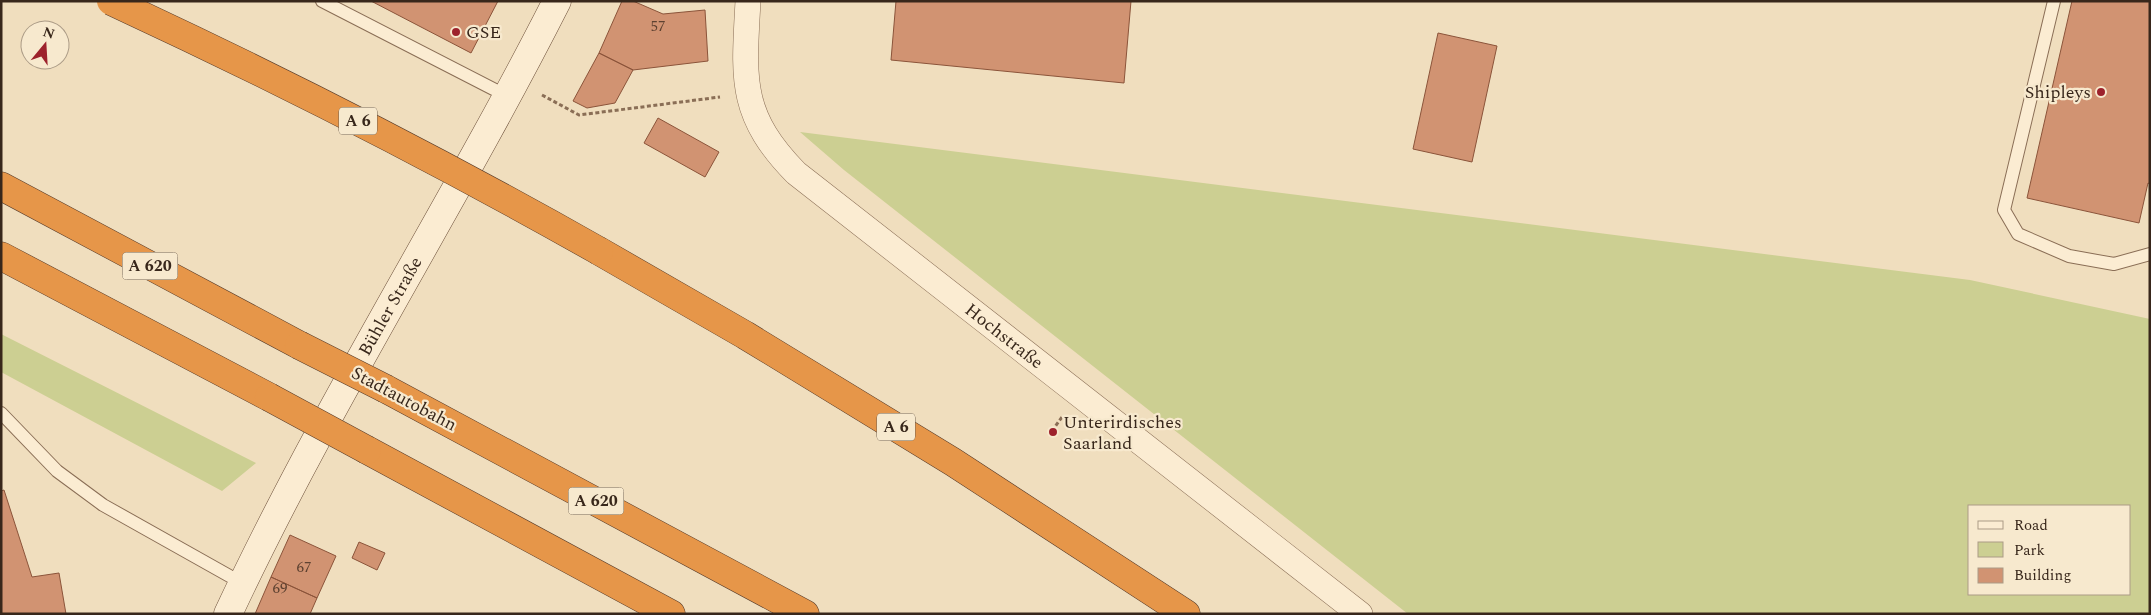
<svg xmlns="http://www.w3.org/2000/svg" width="2151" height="615" font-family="Spectral,serif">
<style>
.green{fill:#cccf92;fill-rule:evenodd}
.building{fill:#d19372;stroke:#8b543a}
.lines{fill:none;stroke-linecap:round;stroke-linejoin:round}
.lane-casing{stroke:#8a6e56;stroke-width:14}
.street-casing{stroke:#8a6e56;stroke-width:26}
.secondary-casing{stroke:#6c4f39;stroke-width:29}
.highway-casing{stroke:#573c2b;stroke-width:29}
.path{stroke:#8a6e56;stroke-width:3;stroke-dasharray:4 2.5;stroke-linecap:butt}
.lane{stroke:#fbecd2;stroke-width:12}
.street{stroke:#fbecd2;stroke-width:25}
.secondary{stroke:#fbecd2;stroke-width:28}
.highway{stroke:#e69649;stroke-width:28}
.highway-bridge-casing{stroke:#573c2b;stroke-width:29;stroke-linecap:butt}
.highway-bridge{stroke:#e69649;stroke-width:28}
.poi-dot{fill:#9d222c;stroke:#f7e9ce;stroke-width:2}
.labels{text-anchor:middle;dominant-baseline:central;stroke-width:4.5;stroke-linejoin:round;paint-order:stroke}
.number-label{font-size:15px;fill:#5e4231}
.shield{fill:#f7e9ce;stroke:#716151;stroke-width:1}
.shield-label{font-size:16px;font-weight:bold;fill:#38271b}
.poi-label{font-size:18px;fill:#38271b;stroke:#f7e9ce;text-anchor:start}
.street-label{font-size:18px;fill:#38271b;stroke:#f7e9ce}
</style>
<rect width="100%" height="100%" fill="#f0debe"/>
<!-- green -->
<path class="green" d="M800,132L1970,280L2150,319V614H1408L844,170ZM1970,506H2130V594H1970Z
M1,334L256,463L222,491L1,372Z"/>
<!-- building -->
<path class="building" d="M371,1H498L471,53Z
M622,1H633L663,14L705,10L708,61L633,70L599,53Z
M896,1H1131L1124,83L891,60Z
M2072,1H2150V184L2148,183L2139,223L2027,198Z
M1438,33L1497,46L1472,162L1413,149Z
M599,53L633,70L615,103L587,108L573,101Z
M658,118L719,152L705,177L644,143Z
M4,490L32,577L59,573L66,614H1V491Z
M290,535L336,556L317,598L271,577Z
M359,542L385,553L377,570L352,558Z
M271,577L317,598L310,614H255Z"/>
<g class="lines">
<defs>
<path id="lane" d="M322,1L507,96
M2054,1L2004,210L2018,234L2069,256L2114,264L2150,254
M1,413L57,471L103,505L242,583"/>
<g id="street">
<path id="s1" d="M748,1C744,77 738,114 796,173L1360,614"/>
</g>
<g id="secondary">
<path id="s2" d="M228,614C326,404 452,208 557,1"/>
</g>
<path id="highway" d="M1,186L299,345
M599,251L745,335L953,462L1186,614
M1,256L269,397
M386,389L805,614
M367,450L671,614"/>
</defs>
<!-- lane casing -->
<use href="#lane" class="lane-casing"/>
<!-- street casing -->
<use href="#street" class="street-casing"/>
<!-- secondary casing -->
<use href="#secondary" class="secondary-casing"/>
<!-- highway casing -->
<use href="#highway" class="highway-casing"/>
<!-- path -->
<path class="path" d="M542,95L579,115L720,97
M1052,431L1062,417"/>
<!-- lane -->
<use href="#lane" class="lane"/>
<!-- street -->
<use href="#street" class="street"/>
<!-- secondary -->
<use href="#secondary" class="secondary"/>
<!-- highway -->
<use href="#highway" class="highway"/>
<defs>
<path id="highway-bridge" d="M111,1C277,78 440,161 599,251
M299,345L386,389
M269,397L367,450"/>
</defs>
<!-- highway-bridge casing -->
<use href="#highway-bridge" class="highway-bridge-casing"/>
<!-- highway-bridge -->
<use href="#highway-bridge" class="highway-bridge"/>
</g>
<!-- markers -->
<g class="poi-dot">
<circle cx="456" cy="32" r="5"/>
<circle cx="2101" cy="92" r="5"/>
<circle cx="1053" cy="432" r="5"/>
</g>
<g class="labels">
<!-- number labels -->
<g class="number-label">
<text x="658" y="26">57</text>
<text x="304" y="567">67</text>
<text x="280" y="588">69</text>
</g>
<!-- shield labels -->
<g class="shield">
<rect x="339" y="107.5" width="38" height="27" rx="4"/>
<rect x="122.5" y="252.5" width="55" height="27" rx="4"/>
<rect x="877" y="413.5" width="38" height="27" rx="4"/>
<rect x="568.5" y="487.5" width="55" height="27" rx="4"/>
</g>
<g class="shield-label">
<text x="358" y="121">A 6</text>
<text x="150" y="266">A 620</text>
<text x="896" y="427">A 6</text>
<text x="596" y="501">A 620</text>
</g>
<!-- poi labels -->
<g class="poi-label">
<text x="466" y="32">GSE</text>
<text x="2091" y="92" text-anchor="end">Shipleys</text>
<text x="1063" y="422">Unterirdisches<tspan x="1063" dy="21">Saarland</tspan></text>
</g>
<!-- street labels -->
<g class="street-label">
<text stroke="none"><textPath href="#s2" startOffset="348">Bühler Straße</textPath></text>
<text stroke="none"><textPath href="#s1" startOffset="451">Hochstraße</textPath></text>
<text transform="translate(404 399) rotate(28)">Stadtautobahn</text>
</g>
</g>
<!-- border -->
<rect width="2151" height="615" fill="none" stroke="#38271b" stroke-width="5"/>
<!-- legend -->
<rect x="1968" y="505" width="162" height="90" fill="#f7e9ce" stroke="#ab9b86"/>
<rect x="1978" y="521" width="25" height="8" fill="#fbecd2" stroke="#ab9b86"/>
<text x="2014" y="530" font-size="15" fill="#38271b">Road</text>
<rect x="1978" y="542" width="25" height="15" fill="#cccf92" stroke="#ab9b86"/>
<text x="2014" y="555" font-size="15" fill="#38271b">Park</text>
<rect x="1978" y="568" width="25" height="15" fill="#d19372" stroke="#ab9b86"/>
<text x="2014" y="580" font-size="15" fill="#38271b">Building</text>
<!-- north arrow -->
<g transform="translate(45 45) rotate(18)"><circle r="24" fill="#f7e9ce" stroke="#ab9b86"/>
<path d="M0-4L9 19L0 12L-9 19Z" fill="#9d222c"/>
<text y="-8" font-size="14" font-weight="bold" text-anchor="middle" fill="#38271b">N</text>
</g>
</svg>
